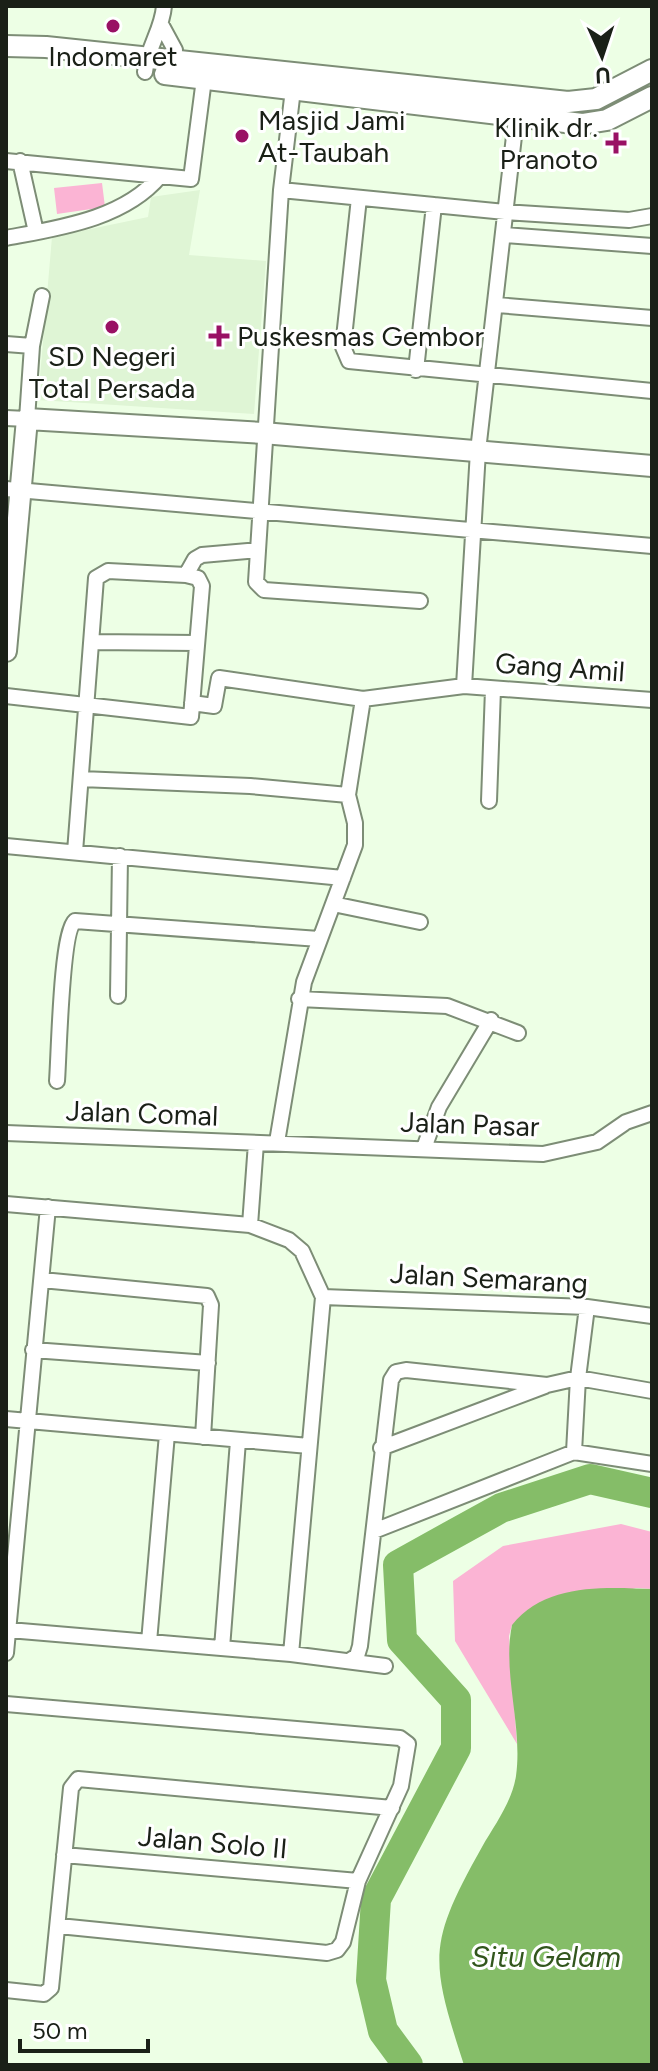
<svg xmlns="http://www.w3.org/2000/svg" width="658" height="2071" font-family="Figtree,sans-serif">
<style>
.built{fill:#dff5d5}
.green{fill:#fbb4d4}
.water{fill:#85bd68}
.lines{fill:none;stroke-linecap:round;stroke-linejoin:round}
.river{stroke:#85bd68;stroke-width:30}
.street-casing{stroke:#7d8d76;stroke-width:18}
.secondary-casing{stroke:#7d8d76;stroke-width:24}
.street{stroke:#fff;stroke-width:14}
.secondary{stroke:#fff;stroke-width:20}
.poi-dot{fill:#991164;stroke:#fff;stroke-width:3}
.labels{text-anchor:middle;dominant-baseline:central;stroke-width:6;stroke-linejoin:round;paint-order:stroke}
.poi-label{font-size:28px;fill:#1a2017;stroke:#fff}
.street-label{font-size:28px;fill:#1a2017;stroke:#fff}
.water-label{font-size:30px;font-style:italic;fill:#32561d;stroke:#fff}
</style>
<rect width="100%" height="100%" fill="#edffe5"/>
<!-- built -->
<path class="built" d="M200,190L189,255L266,261L254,414L38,400L52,237L148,217L151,197Z"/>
<!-- green -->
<path class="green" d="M102,183L105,207L57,214L54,188Z
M621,1524L652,1532V1589L636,1588L512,1625L509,1636L517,1744L455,1641L453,1581L503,1546Z"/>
<!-- water -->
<path class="water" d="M652,1589V2065H464C430,1960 427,1945 482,1847C494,1826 512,1802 516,1776C523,1726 502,1673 512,1625C545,1583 604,1587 652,1589Z"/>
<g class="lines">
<!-- river -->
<path class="river" d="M408,2065L383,2031L371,1980L376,1899L456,1748V1700L402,1640L398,1565L501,1508L590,1479L652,1493"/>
<defs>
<path id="street" d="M162,26L175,50L173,66
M145,72C148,45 162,31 164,6
M294,81L281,190L256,582L264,590L420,601
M6,161L191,179L204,79
M20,161L36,232
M281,190L505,212L629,220L652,216
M359,198L343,347L349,361L652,391
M504,235L652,246
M6,238C59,228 124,219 160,176
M497,305L652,318
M6,344L32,346
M416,370L434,205
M6,418L27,419L32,346L42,296
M6,489L652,546
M92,642L197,643
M464,686L478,451L517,110
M6,696L191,717L202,586L198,578L186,575
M192,703L214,706L219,678L363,699
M81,779L250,786L348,795
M489,801L493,689
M6,846L343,878
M75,852L96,578L108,571L186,575L195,559L202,555L258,550
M333,904L420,922
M118,996L120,856
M299,999L447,1006L518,1033
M57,1081C59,1056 61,932 75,921L319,939
M6,1133L543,1154L597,1142L626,1122L652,1113
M277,1142L304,982L355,845V823L348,795L363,699L464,686L652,700
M424,1148L439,1107L491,1020
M6,1204L250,1225L289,1240L302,1251L323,1297L291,1654
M250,1225L256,1143
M42,1280L207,1296L211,1305L203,1437
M323,1297L587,1307L652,1316
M33,1350L208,1363
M6,1419L309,1446
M381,1448L545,1386
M574,1452L578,1378L587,1307
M374,1531L574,1452L652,1464
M9,1630L291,1654L385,1666
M149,1642L167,1434
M222,1648L238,1441
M6,1653L48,1207
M349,1661L357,1656L360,1646L391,1380L396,1372L406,1370L547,1385L578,1378L652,1391
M6,1704L400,1738L408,1744L401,1786L358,1881L343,1942L337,1950L327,1953L59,1926
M64,1855L358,1881
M6,1990L44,1994L51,1988L71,1788L78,1779L392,1808"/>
<path id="secondary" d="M6,46L46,47L568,102L596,99L652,70
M165,74L582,124L607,120L652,97
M6,651L27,419L263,433L652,466"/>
</defs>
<!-- street casing -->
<use href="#street" class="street-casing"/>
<!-- secondary casing -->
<use href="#secondary" class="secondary-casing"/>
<!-- street -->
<use href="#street" class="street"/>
<!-- secondary -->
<use href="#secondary" class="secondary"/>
</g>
<!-- markers -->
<g class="poi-dot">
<circle cx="113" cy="26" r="8"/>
<circle cx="242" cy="136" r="8"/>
<path d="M612 131h8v8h8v8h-8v8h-8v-8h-8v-8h8z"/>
<circle cx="112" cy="327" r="8"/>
<path d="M215 324h8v8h8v8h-8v8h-8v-8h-8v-8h8z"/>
</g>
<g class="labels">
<!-- poi labels -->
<g class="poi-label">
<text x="113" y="56">Indomaret</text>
<text x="258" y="120" text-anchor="start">Masjid Jami<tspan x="258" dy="32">At-Taubah</tspan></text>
<text x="598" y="127" text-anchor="end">Klinik dr.<tspan x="598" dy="32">Pranoto</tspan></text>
<text x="237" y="336" text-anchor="start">Puskesmas Gembor</text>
<text x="112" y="356">SD Negeri<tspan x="112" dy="32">Total Persada</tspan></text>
</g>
<!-- street labels -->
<g class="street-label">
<text transform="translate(560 667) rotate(4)">Gang Amil</text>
<text transform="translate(142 1113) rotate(2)">Jalan Comal</text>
<text transform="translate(470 1124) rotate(2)">Jalan Pasar</text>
<text transform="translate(489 1278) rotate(3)">Jalan Semarang</text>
<text transform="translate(213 1842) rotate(5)">Jalan Solo II</text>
</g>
<!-- water labels -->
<g class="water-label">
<text x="546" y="1956">Situ Gelam</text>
</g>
</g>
<!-- border -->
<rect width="658" height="2071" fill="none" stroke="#1a2017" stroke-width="16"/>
<!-- north arrow -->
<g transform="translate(602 56) rotate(177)" stroke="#ffffff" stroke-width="6" paint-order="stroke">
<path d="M0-6L14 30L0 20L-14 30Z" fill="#1a2017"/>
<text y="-12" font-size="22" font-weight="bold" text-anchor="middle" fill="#1a2017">U</text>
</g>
<!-- scale -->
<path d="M20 2039v12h128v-12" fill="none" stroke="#1a2017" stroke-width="4"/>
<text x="32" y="2039" font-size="24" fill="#1a2017" stroke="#ffffff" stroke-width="6" paint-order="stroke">50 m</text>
</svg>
